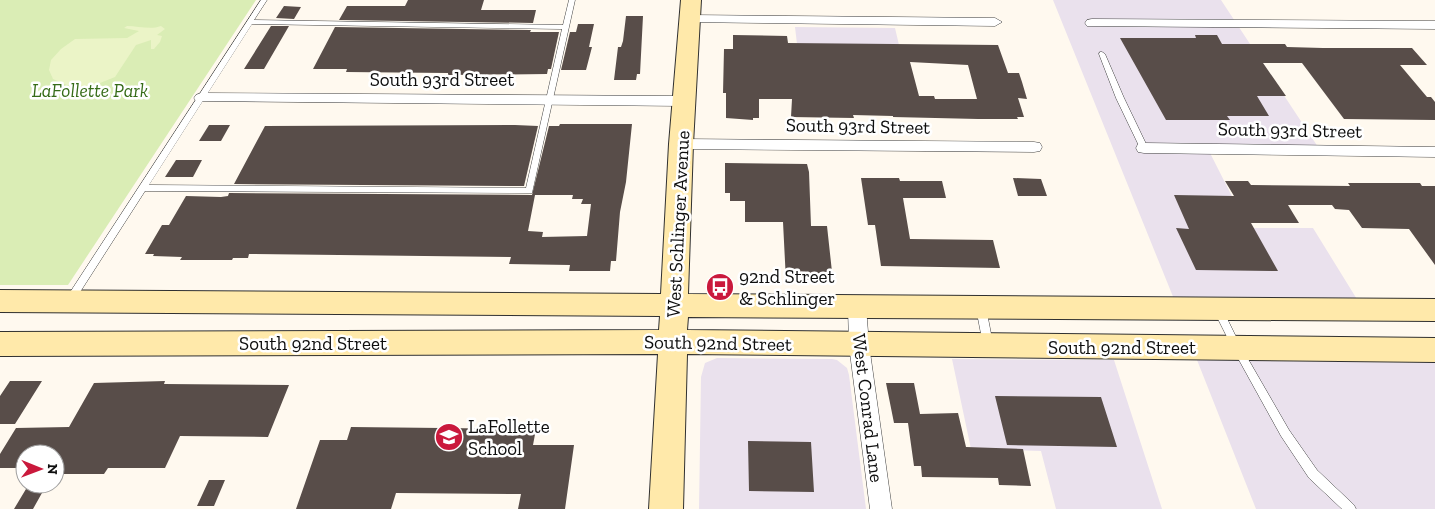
<svg xmlns="http://www.w3.org/2000/svg" width="1435" height="509" font-family="'Zilla Slab',serif">
<style>
.industrial{fill:#eae1ed}
.green{fill:#daedb5}
.pitch{fill:#ebf4c7}
.building{fill:#584d49;fill-rule:evenodd}
.lines{fill:none;stroke-linecap:round;stroke-linejoin:round}
.lane-casing{stroke:#414141;stroke-width:1}
.street-casing{stroke:#414141;stroke-width:1}
.secondary-casing{stroke:#303030;stroke-width:2}
.lane{fill:#fff;fill-rule:evenodd}
.street{fill:#fff;fill-rule:evenodd}
.secondary{fill:#ffe9aa;fill-rule:evenodd}
.labels{text-anchor:middle;dominant-baseline:central;stroke-width:5;stroke-linejoin:round;paint-order:stroke}
.street-label{font-size:19px;fill:#0e0e0e;stroke:#fff}
.park-label{font-size:19px;font-style:italic;fill:#366c18;stroke:#fff}
.poi-label{font-size:19px;fill:#0e0e0e;stroke:#fff;text-anchor:start}
</style>
<rect width="100%" height="100%" fill="#fff9ef"/>
<!-- industrial -->
<path class="industrial" d="M1053,0H1221L1320,150L1208,149L1248,228H1313L1363,309H1178Z
M795,27L895,28L907,79L801,78Z
M717,358L832,359L837,360L847,368L849,375L866,509H699L701,377L705,363Z
M952,359L1114,360L1162,509H1056L1041,451L971,449Z
M1197,360L1435,363V509H1256Z"/>
<!-- green -->
<path class="green" d="M0,0H256L68,285H0Z"/>
<!-- pitch -->
<path class="pitch" d="M127,26C138,26 151,30 161,26L165,29L157,35L162,36L160,42L154,49H151V40L136,45L115,77L100,83L84,86L67,85L53,79L49,70L51,60L61,49L75,39L127,38L139,31L124,28Z"/>
<!-- building -->
<path class="building" d="M408,0H484L481,10H536L533,23L339,20L347,6H405Z
M284,6L301,7L294,19L276,18Z
M626,16H643L640,74H637L636,80H614L618,47H621L623,41Z
M578,24H594L589,47H592L586,70H561L570,32H576Z
M271,26H289L264,69H244Z
M335,27L531,30L530,32H559L551,69H548L547,74L448,75V73L346,72L347,69H313Z
M733,35L787,36L788,43L998,45L1008,73H1019L1022,82L1027,99L1018,98L1024,117H1017L1018,119H978L893,117V116L853,115L854,118L791,117L792,99H759V118H753V120L726,118V93H723L724,49H733ZM910,62L968,65L977,99H935L934,96H919Z
M1195,35H1217L1222,44H1285L1287,47L1323,48H1412L1427,65H1400L1427,97H1431L1435,102V120L1344,119L1302,63H1263L1286,96H1257L1269,116H1227L1230,120H1166L1120,38H1196Z
M560,124H632L626,182L620,212L616,261H611L610,271H569L570,265L509,264L511,257L249,254L248,258H233L232,260H180L182,257L153,256L154,254H145L162,225H169L186,196L221,197L228,196L229,193L532,195L549,126H559ZM535,195H573L572,199H583L581,204H591L587,236L542,237L543,232L528,231Z
M209,125H230L221,141H199Z
M515,125L538,126L524,186L234,184L265,126Z
M176,160H202L193,177H165Z
M725,163L807,164L809,172L811,226H827L833,281H786L783,222H745V201H730V193H725Z
M861,178H899L900,181H942L946,198H903L910,239L993,240L1000,268L881,266L875,225H868Z
M1013,178L1041,179L1047,196H1018Z
M1225,181H1248L1251,185L1350,186L1348,183H1420L1422,186H1435V265L1409,229L1362,228L1349,210L1335,209L1332,205H1288L1299,223H1251L1278,271L1196,270L1176,228L1189,229L1174,195L1234,196Z
M10,381H42L15,424H0V396Z
M165,381L164,384L289,385L268,437L180,436L165,468H108L104,474H55V454H25V468H0V454L16,428L69,427L94,383Z
M886,383H914L920,414L958,413L966,447L1023,449L1031,486L999,485L998,478L922,477L921,466H914L908,423H894Z
M995,396L1101,397L1117,447L1007,445Z
M351,427L536,429L533,445H574L565,509H518L521,494L396,493L391,509H296L320,440H347Z
M748,441L811,442L814,492L749,491Z
M209,480H225L214,506H197Z
M29,484H47L33,509H14Z"/>
<g class="lines">
<defs>
<path id="lane" d="M261,0H267L254,20L563,25L569,0H575L532,193L145,191L73,303H67L65,300L67,297ZM252,24L562,29L526,188L149,185Z
M1100,52H1102L1105,54L1124,98L1148,148L1147,150H1141L1140,148L1116,98L1099,54Z
M981,304L984,305L986,308L993,344L991,347L988,348L985,347L983,344L976,308L978,305Z
M1218,305L1221,306L1240,345L1289,430L1317,470L1354,505L1356,509H1342L1309,478L1281,436L1234,351L1213,309L1215,306Z"/>
<path id="street" d="M689,15L995,18L1002,22L995,26L684,22L682,19Z
M1092,19L1435,21V29L1087,26L1085,23L1087,20Z
M201,93L683,96L688,98L690,101L688,104L683,106L196,101L194,98L196,95Z
M681,139L1034,142L1040,143L1042,147L1040,151L1034,152L681,149L676,148L673,144L676,140Z
M1144,143L1435,147V157L1144,153L1138,152L1136,148L1138,144Z
M857,299L864,302L866,307L869,345L892,509H870L849,345L848,307L850,302Z"/>
<path id="secondary" d="M681,0H701L693,144L688,294L1435,299V321L688,317L687,330L1435,338V362L687,354L683,509H649L658,354L0,356V332L659,330L660,316L0,312V290L661,294L669,144Z"/>
</defs>
<!-- lane casing -->
<use href="#lane" class="lane-casing"/>
<!-- street casing -->
<use href="#street" class="street-casing"/>
<!-- secondary casing -->
<use href="#secondary" class="secondary-casing"/>
<!-- lane -->
<use href="#lane" class="lane"/>
<!-- street -->
<use href="#street" class="street"/>
<!-- secondary -->
<use href="#secondary" class="secondary"/>
</g>
<!-- icons -->
<defs>
<symbol id="bus-disc" viewBox="-11 -11 22 22"><circle r="9.5" fill="#ca193c" stroke="#fff"/><path d="M-5-6H5V4H4V6H2V4H-2V6H-4V4H-5ZM-3.5-4V0h7V-4ZM-3.5 1.2v1.5H-2V1.2ZM2 1.2v1.5H3.5V1.2Z" fill="#fff"/></symbol>
<symbol id="school-disc" viewBox="-11 -11 22 22"><circle r="9.5" fill="#ca193c" stroke="#fff"/><path d="M0-5L7-2L0 1L-7-2ZM-4 1L0 2.5L4 1V4Q0 6-4 4Z" fill="#fff"/></symbol>
</defs>
<g fill-rule="evenodd">
<use href="#bus-disc" x="704" y="271" width="32" height="32"/>
<use href="#school-disc" x="433" y="421" width="32" height="32"/>
</g>
<g class="labels">
<!-- street labels -->
<g class="street-label">
<text x="442" y="79">South 93rd Street</text>
<text transform="translate(858 126) rotate(1)">South 93rd Street</text>
<text transform="translate(1290 130) rotate(1)">South 93rd Street</text>
<text transform="translate(678 224) rotate(-87)">West Schlinger Avenue</text>
<text x="313" y="343">South 92nd Street</text>
<text transform="translate(718 343) rotate(1)">South 92nd Street</text>
<text x="1122" y="347">South 92nd Street</text>
<text transform="translate(868 408) rotate(83)">West Conrad Lane</text>
</g>
<!-- park labels -->
<g class="park-label">
<text x="90" y="90">LaFollette Park</text>
</g>
<!-- poi labels -->
<g class="poi-label">
<text x="739" y="276">92nd Street<tspan x="739" dy="22">&amp; Schlinger</tspan></text>
<text x="468" y="426">LaFollette<tspan x="468" dy="22">School</tspan></text>
</g>
</g>
<!-- north arrow -->
<g transform="translate(40 469) rotate(91)"><circle r="24" fill="#ffffff" stroke="#9f9f9f"/>
<path d="M0-4L9 19L0 12L-9 19Z" fill="#ca193c"/>
<text y="-8" font-size="14" font-weight="bold" text-anchor="middle" fill="#0e0e0e">N</text>
</g>
</svg>
